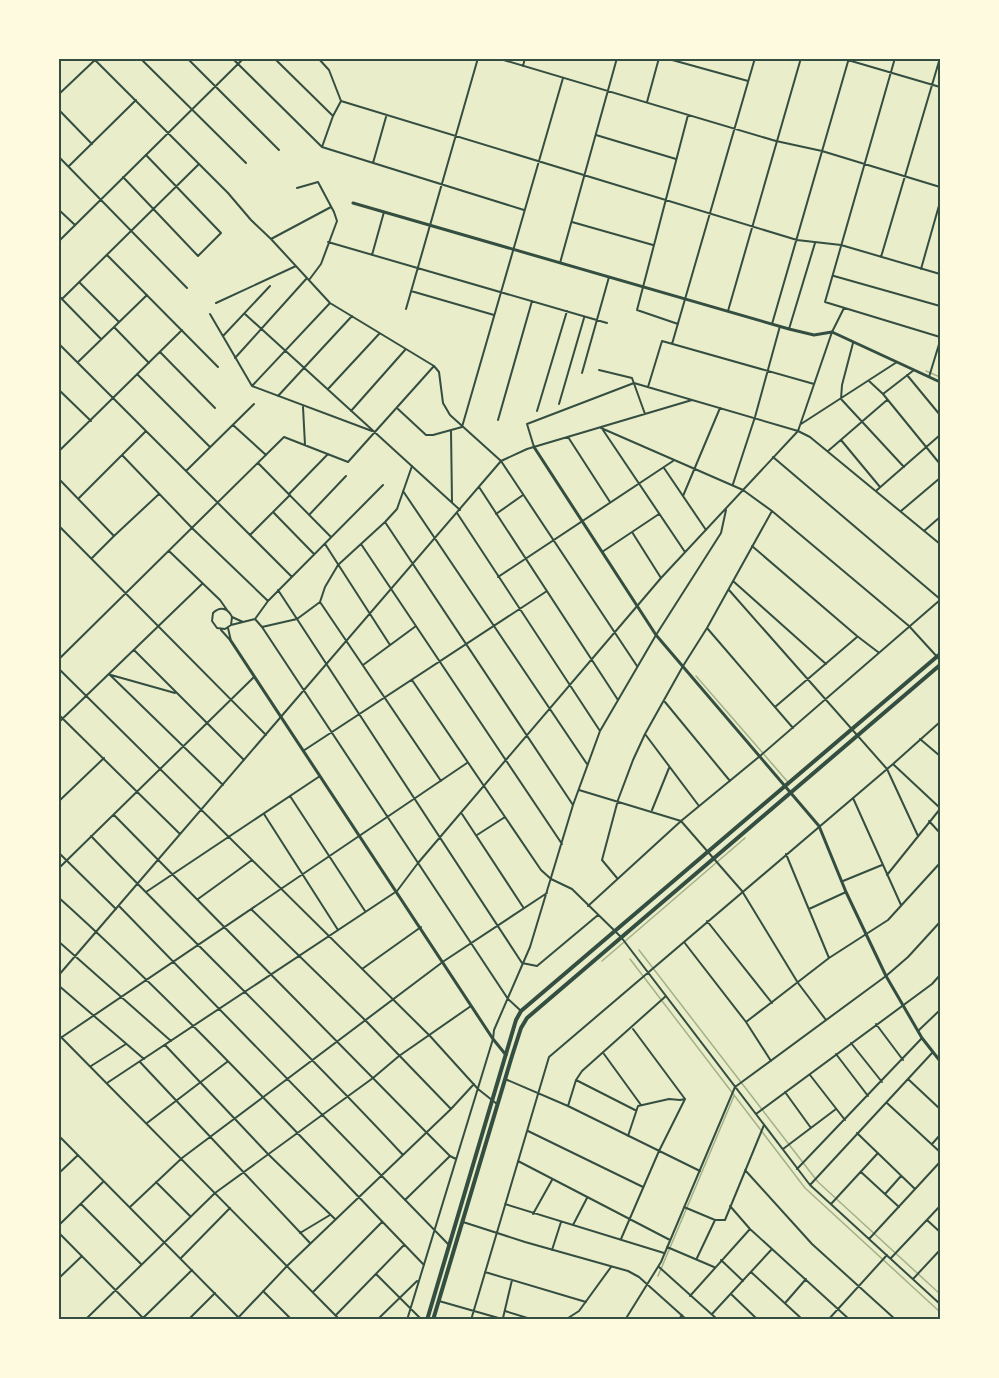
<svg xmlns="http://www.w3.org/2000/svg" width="999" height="1378" font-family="Lato,sans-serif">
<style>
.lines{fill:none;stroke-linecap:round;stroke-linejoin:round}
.stream{stroke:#a3b18a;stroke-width:1.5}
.minor{stroke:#344e41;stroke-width:2}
.tertiary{stroke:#344e41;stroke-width:3}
.secondary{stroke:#344e41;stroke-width:4}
.neatline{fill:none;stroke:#344e41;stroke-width:2}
</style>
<rect width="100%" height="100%" fill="#e9edc9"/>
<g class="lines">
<!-- stream -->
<path class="stream" d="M926,371L940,377
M696,676L787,781
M639,950L818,1182L940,1294
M630,959L805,1188L940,1312
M602,961L745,838
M658,1276L734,1096"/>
<!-- minor -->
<path class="minor" d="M140,58L246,163
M187,58L279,150
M232,58L322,147L524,210
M274,58L332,115
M318,58L329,70L341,101L333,116L322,147
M497,58L776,141L822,151L940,187
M665,58L748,81
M841,58L940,87
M895,58L825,302L940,337
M95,60L228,193L251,220L271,239L330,303L434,366L439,372L443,403L450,415L501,461L637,666
M523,66L525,58
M58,95L97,58
M341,101L797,240L841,245L940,274
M647,102L659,58
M58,109L92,144
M596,135L676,159
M58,156L187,288
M373,163L386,117
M69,166L136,100
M123,177L198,256L221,233L146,155
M297,188L318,182L334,212L337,221L321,264L309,280
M58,209L75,225
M572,222L653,245
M271,239L331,207
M58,242L244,58
M328,242L607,323
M107,255L218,367
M372,255L384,212
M881,257L940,58
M560,263L617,58
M921,269L940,202
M834,276L940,306
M79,282L119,322
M411,291L494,315
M58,295L101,339
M62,299L199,164
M216,303L296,266
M406,309L478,58
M728,311L801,58
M210,314L252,386L372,431
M245,314L460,510
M678,324L637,310L688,115
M772,324L849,58
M114,327L149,363
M789,329L815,243
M223,336L270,286
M58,343L292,577
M853,343L842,385L841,399L904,467
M672,344L755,58
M160,352L215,408
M235,358L307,278
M78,362L147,295
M599,370L632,378L645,414
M582,373L609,277
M137,374L210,447
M907,375L940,415
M929,377L940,341
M869,381L883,394L940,464
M252,386L330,303
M648,387L662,341L814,384
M58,389L91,421
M328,389L379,334
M883,394L914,370
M278,396L352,316
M559,404L584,318
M303,407L305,445
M398,409L426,435H433L462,427
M351,411L405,350
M537,411L567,311
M498,420L532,301
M801,424L897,362
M233,425L266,455
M462,427L563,78
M601,428L743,490L772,511L909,626L940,660
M451,430L452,502
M603,430L685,552
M568,437L610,502
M841,440L880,487
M534,447L527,424L634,383L798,431L810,437L940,544
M828,451L887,400
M58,452L182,330
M122,455L192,528L268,601
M773,457L940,599
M258,463L331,537
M664,468L706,530
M186,471L254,404
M58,478L114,536L92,558
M733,484L755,417L780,326
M479,487L618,700
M877,490L940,435
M403,491L587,764
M289,494L328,454
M683,496L720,408
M79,498L146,431
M901,511L940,478
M273,512L314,554
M457,513L600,731
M496,514L523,495
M309,515L346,476
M385,522L573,805
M58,525L266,735
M924,531L940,517
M632,532L661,578
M250,535L290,495
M114,536L159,494
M325,544L390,645
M361,544L562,844
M752,546L857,636L878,652
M169,551L220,600L227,610
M602,552L659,514
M498,577L673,461
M733,581L826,664
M278,590L522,963L537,966L598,915
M729,590L887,769L918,836
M320,602L441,781
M232,617L231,625L225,629L217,628L212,621L213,613C220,606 228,608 232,617L243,622
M255,619L262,627L297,619L320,602L325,587L338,565L385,522L397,509L412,466
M231,625L255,619L268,601L383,485
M262,627L508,999L520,1010
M228,628L231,641
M707,628L793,728
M221,630L231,641
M134,650L244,760
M58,660L284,437L348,462L434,366
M363,665L416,626
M58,668L430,1036L478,1089L497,1104
M109,674L223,785
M111,675L175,693
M412,680L541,870L551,879L572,889L621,937L810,1185L940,1304
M665,702L730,781
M775,707L857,637
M58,714L180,834
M58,723L202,584
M645,734L699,806
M920,739L940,756
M303,751L547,591
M894,765L940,808
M579,790L681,821L742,891L798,983L826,1020
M290,796L365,911
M853,798L901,905
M58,802L104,758
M652,810L669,768
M264,814L338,930
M462,814L523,907
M114,815L426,1132L450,1156L456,1159
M929,821L940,833
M477,835L505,817
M91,836C194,943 302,1046 403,1155
M58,852L116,909
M786,854L829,958
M58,869L254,677
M887,875L940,809
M617,878L602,860L618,800L633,760L645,734L683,666L707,628L772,511
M843,881L882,865
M146,892L320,776
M58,897C187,1013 304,1141 424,1265
M198,899L252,860
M119,906L449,1245
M588,906L681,821L760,756L940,600
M251,909L365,1020L451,1109
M809,909L846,892
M707,921L772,1003
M58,941L171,1041
M684,942L746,1022L771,1061
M362,969L421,927
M58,976L501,461L527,449L692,400
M58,985L144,1059
M746,1022L829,958L888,920L940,863
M876,1024L903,1060
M633,1029L685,1099
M918,1031L940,1010
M58,1034L340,1320
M62,1037L467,763
M851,1043L882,1082
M165,1045L268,1154L335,1219
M604,1054L641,1105
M836,1054L868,1096
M140,1062L310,1243
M91,1066L126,1044
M810,1075L845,1120
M505,1079L568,1106L700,1171
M908,1079L940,1109
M576,1080L635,1110
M107,1083L397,891L418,863L661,578L798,431L832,332L844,308
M785,1092L811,1128
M887,1103L940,1152
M568,1106L576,1080L582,1071L666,996
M756,1114L932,984L940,975
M147,1123L227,1062
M528,1131L643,1187
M857,1133L915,1189
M58,1135L241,1320
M628,1136L638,1106L669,1099L680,1100L685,1099
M932,1144L940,1135
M783,1149L836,1109
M518,1161L670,1240
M797,1169L922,1038
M745,1170L812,1244L896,1320
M861,1172L899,1207
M58,1174L78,1155
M156,1182L190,1216
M810,1185L932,1053
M885,1194L901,1176
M405,1200L450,1156
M81,1204L141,1264
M505,1204L664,1253
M831,1204L878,1153
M730,1206L750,1229L850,1320
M130,1207L182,1158L262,1098L444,961L547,893
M684,1207L715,1220H725L764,1125
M533,1214L552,1180
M927,1220L940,1232
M463,1222L525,1242L628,1271L639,1277L687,1320
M573,1225L587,1198
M58,1226L103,1182
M58,1232L145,1320
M300,1233L330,1215
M621,1239L659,1151L685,1099
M869,1239L940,1162
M667,1247L714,1267
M552,1250L561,1222
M181,1258L230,1208
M697,1258L715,1220
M891,1258L940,1206
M721,1260L743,1281
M659,1267L718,1320
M485,1272L586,1302
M751,1272L803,1320
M376,1274L422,1320
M58,1279L82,1256
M913,1279L940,1250
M263,1291L292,1320
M313,1292L382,1222
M731,1294L758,1320
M690,1296L750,1229
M439,1301L502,1319
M786,1302L806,1279
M505,1311L534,1320
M712,1314L772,1249
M336,1315L404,1245
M503,1318L512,1280
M85,1320L215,1193L373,1078L399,1056L471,1006
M141,1320L192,1270
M188,1320L215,1293
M236,1320L287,1266L451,1109L474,1084
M377,1320L417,1281
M407,1320L493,1039L494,1030L530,947L573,805L600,731L656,635L721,533L726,510
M471,1320L549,1057L893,764L940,722
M565,1320L579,1311L611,1267
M625,1320L661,1262L735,1087L886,976L908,957L940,922
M678,1320L682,1315
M828,1320L887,1255"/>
<!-- tertiary -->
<path class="tertiary" d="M353,203L789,329L814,335L832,332L940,382
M534,447L656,635L819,826L846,892L886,976L922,1038L940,1061
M231,641L493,1039L506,1055"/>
<!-- secondary -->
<path class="secondary" d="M427,1320L516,1020L521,1011L940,654
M433,1320L512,1056L521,1028L527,1018L940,665"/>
</g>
<!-- border -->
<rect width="999" height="1378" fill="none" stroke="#fefae0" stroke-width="120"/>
<rect x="60" y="60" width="879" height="1258" class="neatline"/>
</svg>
